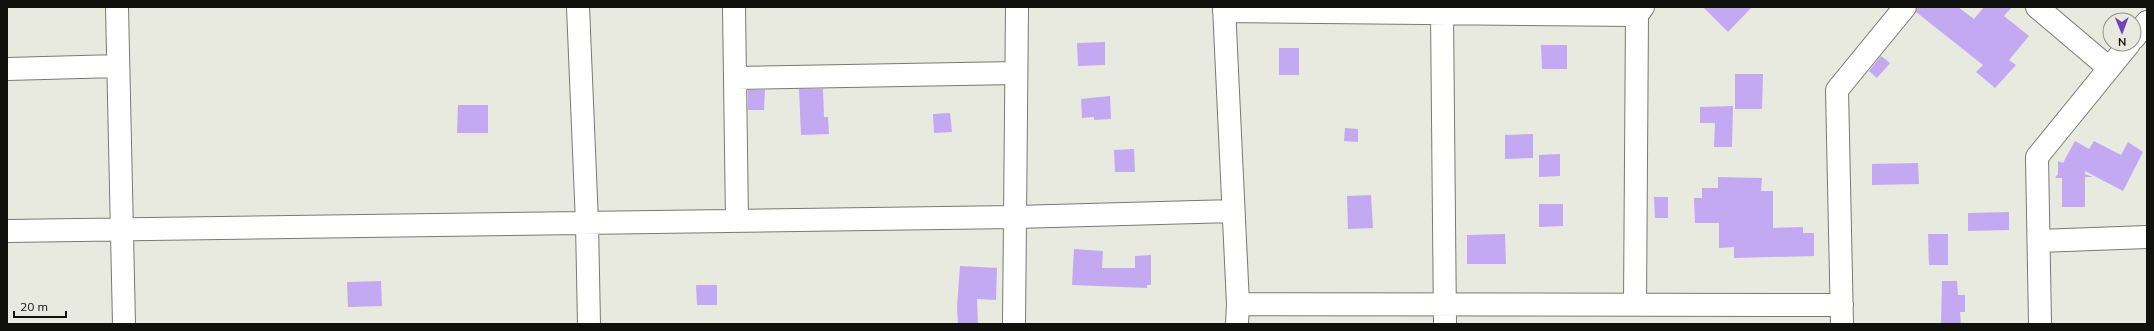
<svg xmlns="http://www.w3.org/2000/svg" width="2154" height="331" font-family="Mulish,sans-serif">
<style>
.building{fill:#c3a9f2}
.lines{fill:none;stroke-linecap:round;stroke-linejoin:round}
.minor-casing{stroke:#7a7a72;stroke-width:24}
.minor{stroke:#fff;stroke-width:22}
</style>
<rect width="100%" height="100%" fill="#e8e9df"/>
<!-- building -->
<path class="building" d="M1703,7H1752L1728,32Z
M1917,7H1958L1974,19L1984,7H2012L2004,16L2029,36L2009,60L2016,65L1995,88L1976,72L1983,65L1916,12Z
M1105,42V65L1078,66L1077,43Z
M1541,45H1567V69H1542Z
M1279,48H1299V75H1279Z
M1881,56L1890,63L1877,78L1869,71Z
M1735,74H1763L1762,109H1735Z
M799,89H823L824,117H828L829,134L801,135Z
M748,90H765L764,110H748Z
M1110,96L1111,119L1094,120V117L1082,118L1081,99Z
M458,105H488V133H457Z
M1733,106L1732,147H1714L1715,123H1700V107Z
M950,113L952,132L934,133L933,114Z
M1345,128L1358,129V142L1344,141Z
M1533,134V158L1505,159V135Z
M2075,141L2089,149L2094,141L2121,155L2128,142L2143,152L2123,191L2085,171V174L2093,177H2085V207H2062V178H2055L2058,174V161L2063,163Z
M1134,149L1135,172H1115L1114,150Z
M1560,154V176L1539,177V155Z
M1918,163L1919,184L1872,185V164Z
M1718,177L1762,178L1761,191H1773V228L1803,227V233H1814V256L1734,258V247L1719,248V223H1695L1694,198H1702V188H1718Z
M1371,195L1373,228L1348,229L1347,196Z
M1654,197H1668V218H1655Z
M1539,204H1563V226L1539,227Z
M2009,212V230L1968,231V213Z
M1505,234L1506,264H1467V235Z
M1928,234H1948V265H1929Z
M1074,249L1103,251L1102,268H1135V256L1151,255V285H1147V288L1072,285Z
M960,266L997,268L996,300L977,299L978,324H958L957,307Z
M381,281L382,306L348,307L347,282Z
M1942,281H1957L1958,295H1965V312H1960L1961,324H1941Z
M696,285H717V305H697Z"/>
<g class="lines">
<defs>
<path id="minor" d="M117,7L124,324
M578,7L587,223L589,324
M734,7L737,221
M1224,7L1238,304L1237,324
M2037,7L2109,68
M1224,11L1637,15
M1442,13L1445,324
M2134,38L2147,22
M7,69L118,66
M735,78L1016,73
M7,231L1014,217L1233,211
M2039,241L2147,237
M1238,304C1439,306 1640,304 1842,305
M1635,304L1637,15L1643,7
M1014,324L1017,7
M1842,324L1837,90L1905,7
M2040,324L2037,157L2129,44"/>
</defs>
<!-- minor casing -->
<use href="#minor" class="minor-casing"/>
<!-- minor -->
<use href="#minor" class="minor"/>
</g>
<!-- border -->
<rect width="2154" height="331" fill="none" stroke="#10100d" stroke-width="16"/>
<!-- north arrow -->
<g transform="translate(2122 32) rotate(179)"><circle r="19" fill="#e8e9df" stroke="#92928b"/>
<path d="M0-3L7 15L0 10L-7 15Z" fill="#7440b7"/>
<text y="-6" font-size="11" font-weight="bold" text-anchor="middle" fill="#10100d">N</text>
</g>
<!-- scale -->
<path d="M14 311v6h52v-6" fill="none" stroke="#10100d" stroke-width="2"/>
<text x="20" y="311" font-size="12" fill="#10100d" stroke="#e8e9df" stroke-width="3" paint-order="stroke">20 m</text>
</svg>
